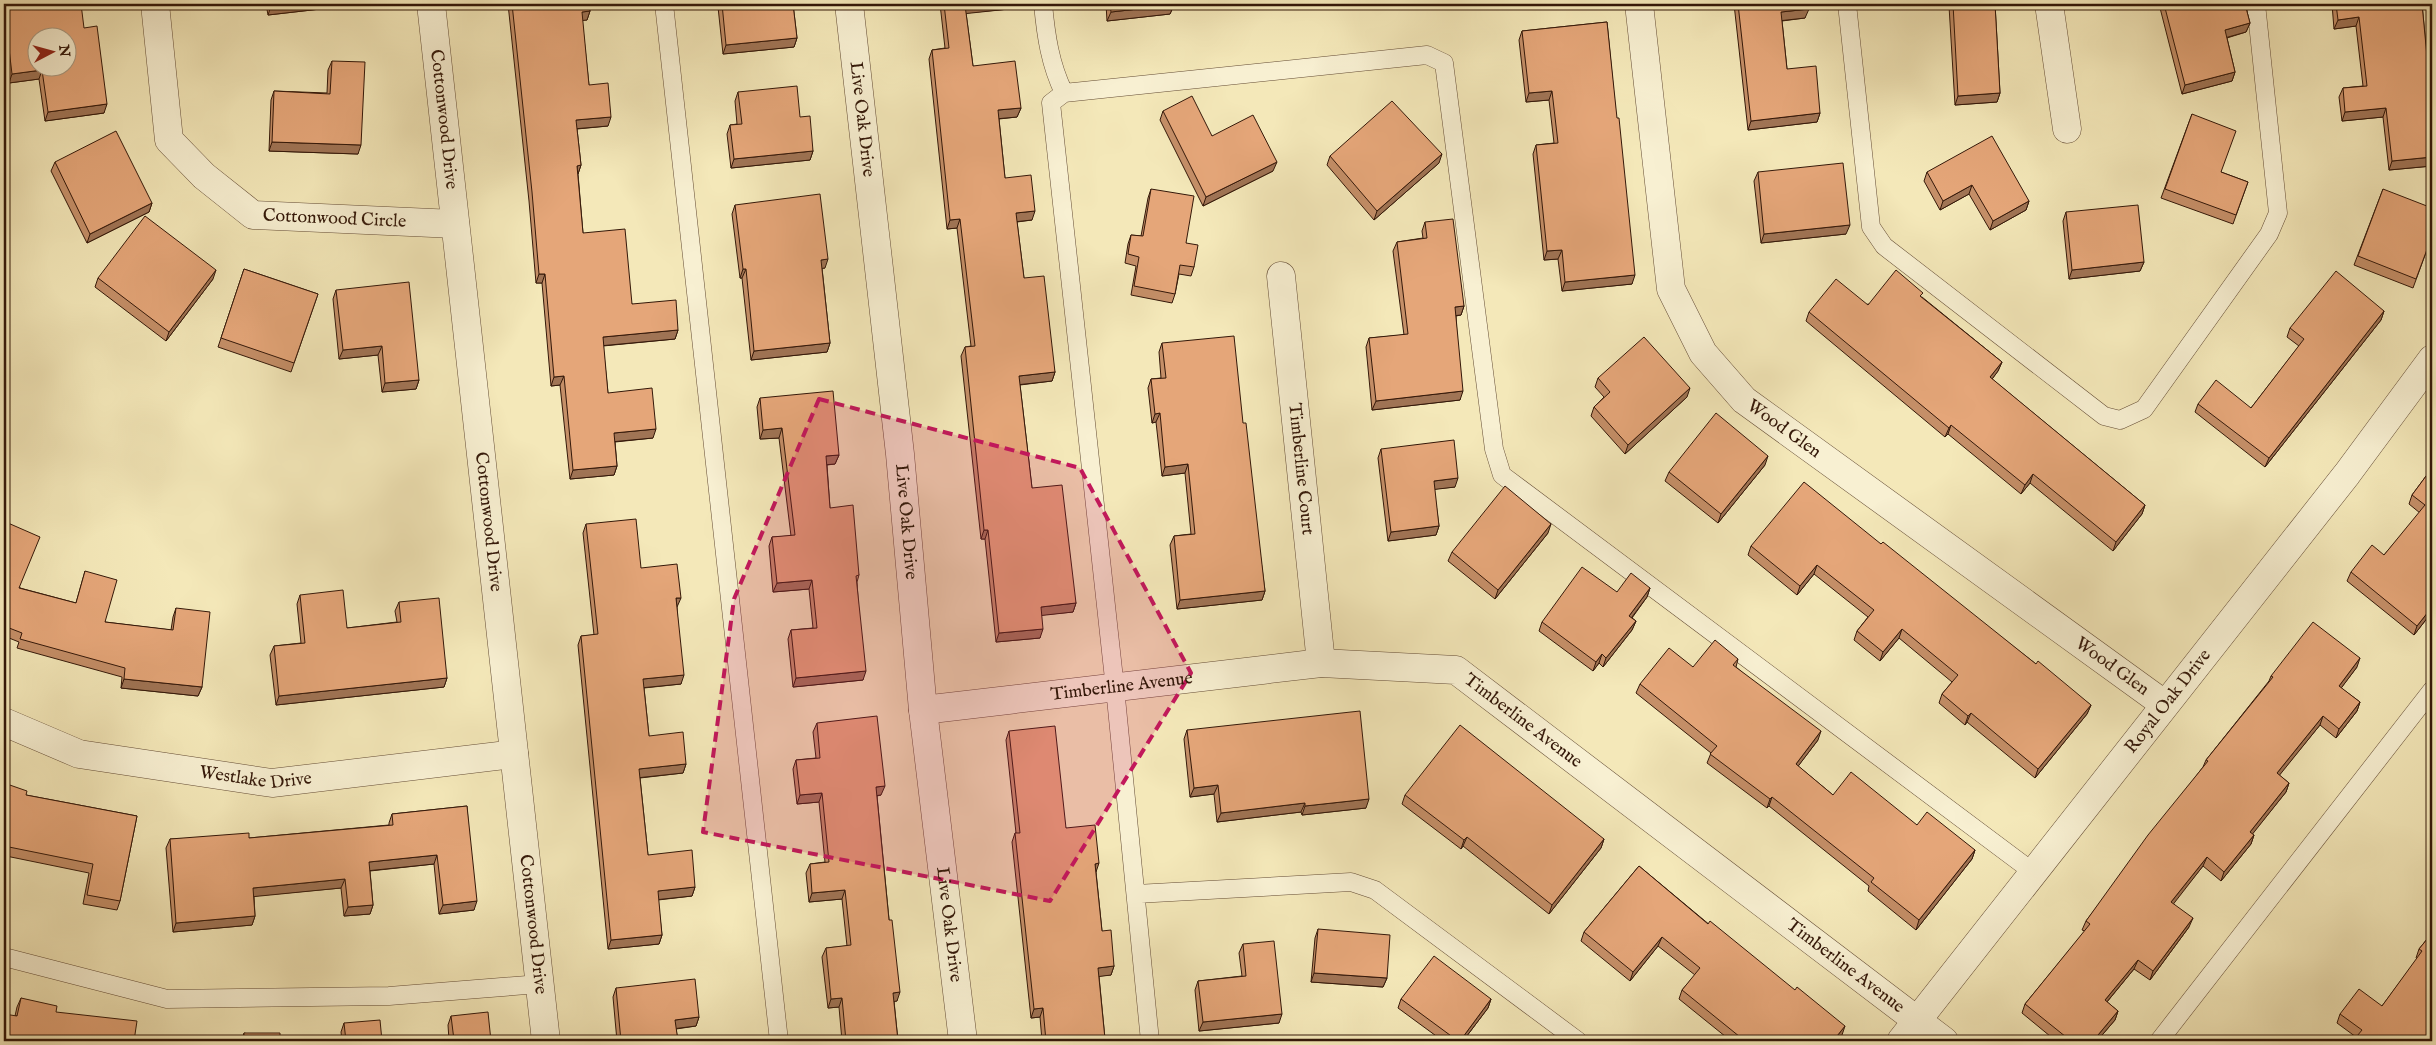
<svg xmlns="http://www.w3.org/2000/svg" width="2436" height="1045" font-family="'IM FELL English',serif">
<style>
.lines{fill:none;stroke-linecap:round;stroke-linejoin:round}
.service-casing{stroke:#644c35;stroke-width:19}
.minor-casing{stroke:#644c35;stroke-width:29}
.service{stroke:#f8f0d2;stroke-width:18}
.minor{stroke:#f8f0d2;stroke-width:28}
.wall{fill:#c58f68;stroke:#341809}
.shaded-wall{fill:#a07455;stroke:#341809}
.building{fill:#e5a679;stroke:#341809;fill-rule:evenodd}
.marked{fill:#c2185b;fill-opacity:0.2;stroke:#c2185b;stroke-width:4;stroke-dasharray:10 6;stroke-linejoin:round}
.labels{text-anchor:middle;dominant-baseline:central;stroke-width:4;stroke-linejoin:round;paint-order:stroke}
.street-label{font-size:18px;fill:#341809;stroke:#f8f0d2}
</style>
<rect width="100%" height="100%" fill="#f4e8b9"/>
<filter id="stains"><feTurbulence type="fractalNoise" baseFrequency=".004" numOctaves="4"/><feColorMatrix values="0 0 0 0 .2 0 0 0 0 .09 0 0 0 0 .02 0 0 0 .5 -.17"/></filter>
<radialGradient id="worn" r=".72"><stop offset=".6" stop-color="#630" stop-opacity="0"/><stop offset="1" stop-color="#630" stop-opacity=".3"/></radialGradient>
<g class="lines">
<defs>
<path id="service" d="M664,4L779,1041
M1043,4C1046,36 1050,64 1064,93
M1847,4L1871,227L1884,246L2104,416L2120,420L2144,409L2269,234L2278,213L2256,4
M1136,894L1351,882L1375,890L1578,1041
M4,957L167,999L389,996L540,984
M1150,1041L1115,688L1051,103L1064,93L1427,55L1444,63L1494,449L1502,475L2033,872
M2159,1041L2432,690"/>
<g id="minor">
<path id="s1" d="M155,4L169,140L204,176L253,215L455,224"/>
<path id="s2" d="M431,4L546,1041"/>
<path id="s3" d="M849,4L900,454L923,710L963,1041"/>
<path id="s4" d="M1639,4L1671,289L1703,353L1744,400L2164,704"/>
<path d="M2049,4L2067,129"/>
<path id="s5" d="M1281,276L1321,663"/>
<path id="s6" d="M923,710L1321,663L1456,670L1944,1041"/>
<path id="s7" d="M4,722L79,754L272,783L514,754"/>
<path id="s8" d="M1901,1041L2347,474L2432,359"/>
</g>
</defs>
<!-- service casing -->
<use href="#service" class="service-casing"/>
<!-- minor casing -->
<use href="#minor" class="minor-casing"/>
<!-- service -->
<use href="#service" class="service"/>
<!-- minor -->
<use href="#minor" class="minor"/>
</g>
<!-- wall -->
<path class="wall" d="M4,4L84,28L104,113L45,121L39,79L9,83L4,42Z
M266,4H364L268,15Z
M508,4H589L590,11L587,20H582L589,85L608,126L577,129L581,165L578,174L583,233L632,304L678,330L675,339L603,346L608,393L653,438L615,442L617,466L614,475L570,479L560,385L551,386L542,283H536L529,201Z
M719,4H793L797,38L794,47L723,54L718,7Z
M940,4H1011L1009,9L966,13L973,66L1021,108L1017,117L999,119L1005,178L1032,220L1017,222L1024,278L1055,372L1052,381L1020,385L1032,488L1076,603L1073,612L1041,615L1040,638L996,642L985,539H981L961,356L965,347L971,346L957,228L947,229L929,59L932,50L945,48Z
M1106,4H1173L1174,5L1170,14L1107,21Z
M1734,4H1808L1805,18L1782,21L1787,69L1820,113L1817,122L1748,130Z
M1926,4H1995L2000,93L1997,102L1955,105L1949,6L1926,9Z
M2159,4H2245L2250,23L2246,32L2227,38L2235,72L2232,81L2182,94Z
M2332,4H2422L2432,109V166L2389,170L2383,117L2342,121L2339,97L2343,88L2363,86L2356,26L2334,29Z
M1607,22L1632,284L1562,291L1558,259L1544,260L1533,154L1536,145L1554,143L1549,100L1526,102L1519,40L1522,31Z
M332,61L358,154L269,151L271,100L274,91L327,93L328,70Z
M738,92L800,117L813,151L810,160L731,168L727,134L730,125L737,124L735,101Z
M1163,111L1212,136L1273,171L1203,206L1160,120Z
M2192,114L2221,172L2248,182L2233,224L2161,198Z
M1330,156L1439,163L1374,220L1327,165Z
M55,162L152,203L149,212L87,243L51,171Z
M1758,172L1846,234L1761,243L1754,181Z
M1927,172L2029,201L2026,210L1990,230L1969,194L1940,210L1924,181Z
M1151,189L1186,243L1194,267L1191,276L1179,274L1175,294L1172,303L1131,295L1136,266L1125,263L1128,244L1131,235L1141,236L1148,198Z
M2383,189L2432,236L2413,288L2354,265Z
M735,205L825,268H822L830,343L827,352L751,360L742,278H740L732,214Z
M2066,212L2144,262L2140,271L2069,279L2063,221Z
M1425,222L1464,306L1461,315L1456,316L1460,400L1372,410L1366,347L1369,338L1404,335L1393,251L1397,242L1423,238L1422,231Z
M244,269L318,294L291,372L218,347Z
M98,278L213,279L166,341L95,287Z
M336,290L419,380L416,389L382,392L378,355L339,359L333,299Z
M1922,297L2002,362L1998,371L1992,379L2145,505L2142,514L2113,551L2030,483L2021,494L1948,434L1945,437L1806,321L1809,312Z
M2384,311L2381,320L2265,467L2195,412L2198,404L2251,408L2299,346L2287,337L2290,328Z
M1162,343L1243,423L1265,591L1262,600L1177,609L1170,545L1174,536L1191,534L1185,473L1162,476L1156,422L1152,423L1148,388L1151,379L1161,378L1159,352Z
M1598,378L1687,397L1625,454L1591,416L1594,407L1604,397L1595,387Z
M760,398L839,455L835,464L827,465L830,508L859,575L857,582L863,680L793,687L788,639L791,630L813,628L809,589L773,592L769,546L772,537L791,536L779,438L760,439L757,407Z
M1381,449L1455,487L1434,489L1439,526L1436,535L1388,541L1378,458Z
M1765,465L1718,523L1665,481L1669,472Z
M2432,468V612L2414,635L2347,581L2351,572L2384,555L2420,513L2409,504L2412,495Z
M586,524L641,568L677,607L681,684L644,688L649,736L686,764L683,773L640,778L648,855L695,887L692,896L658,900L662,935L659,944L608,949L578,645L581,636L594,635L583,533Z
M1548,533L1495,599L1448,561L1452,552Z
M4,534L20,588L76,603L85,571L105,622L171,630L173,617L176,608L202,687L198,696L121,688L122,677L17,648L19,642L4,636Z
M1881,544L2036,664L2091,705L2087,714L2035,778L1967,722L1965,725L1939,703L1942,694L1952,682L1899,638L1880,661L1854,640L1857,631L1868,617L1814,574L1797,595L1748,555L1751,546Z
M1650,588L1647,597L1632,618L1636,621L1632,630L1603,667L1599,663L1593,671L1539,631L1542,622L1617,592Z
M300,595L347,628L397,622L395,611L399,602L447,678L444,687L276,705L270,655L274,646L301,643L297,604Z
M1738,659L1736,667L1818,740L1798,766L1833,795L1917,825L1975,850L1972,859L1916,930L1868,891L1869,886L1769,806L1767,808L1707,763L1711,753L1636,693L1640,684L1693,667Z
M2357,667L2341,688L2360,702L2357,711L2336,738L2320,725L2279,775L2289,783L2286,792L2252,834L2254,835L2251,844L2221,881L2203,866L2173,903L2189,927L2150,980L2134,969L2107,1002L2118,1011L2115,1020L2097,1041H2056L2022,1013L2025,1004L2085,931L2082,930L2086,921L2203,767L2206,760L2269,681L2271,676Z
M817,723L881,795L877,796L897,1001H894L898,1041H842L839,1007L828,1008L822,957L826,948L847,946L842,899L809,902L806,873L810,864L825,862L819,802L797,804L793,769L796,760L816,758L813,732Z
M1187,730L1366,808L1302,815L1301,812L1217,822L1214,794L1190,797L1184,739Z
M1009,731L1066,828L1096,872L1102,931L1114,966L1111,975L1099,976L1105,1039L1122,1041H1042L1040,1017L1031,1018L1012,842L1015,833H1016L1006,740Z
M26,795L137,816L120,901L117,910L83,904L89,873L6,856Z
M1405,795L1604,839L1601,848L1549,914L1463,846L1461,849L1402,804Z
M467,806L474,910L439,914L434,864L370,871L373,905L370,914L344,916L341,888L254,896L255,916L252,925L173,932L166,848L170,839L249,838L389,825V823L392,814Z
M1639,866L1842,1035L1837,1041H1731L1679,999L1682,990L1695,975L1658,946L1630,981L1581,941L1584,932Z
M1318,929L1387,978L1383,987L1311,982L1315,938Z
M2432,933V1037L2429,1041H2353L2356,1037L2337,1023L2340,1014L2382,1006L2417,959L2416,958L2419,949Z
M1243,944L1279,1023L1199,1031L1195,990L1198,981L1242,976L1239,953Z
M616,988L699,1017L696,1026L676,1029L678,1041H617L613,997Z
M21,998L56,1012L15,1016L17,1007Z
M1401,999H1491L1488,1008L1463,1041H1443L1398,1008Z
M451,1016L491,1041L449,1040L448,1025Z
M344,1023L382,1041H342L341,1032Z
M244,1033L280,1041H241Z"/>
<!-- shaded-wall -->
<path class="shaded-wall" d="M288,4H364L268,15L271,6Z
M974,4H1011L1009,9L962,14L965,5Z
M1240,4H1256L1240,5Z
M1928,4H1950L1949,6L1926,9Z
M1174,5L1170,14L1107,21L1111,12Z
M1809,9L1805,18L1778,21L1781,12Z
M590,11L587,20L578,21L582,12Z
M2359,17L2356,26L2334,29L2338,20Z
M2250,23L2246,32L2221,39L2225,30Z
M797,38L794,47L723,54L726,45Z
M42,70L39,79L9,83L12,74Z
M2235,72L2232,81L2182,94L2185,85Z
M1552,91L1549,100L1526,102L1529,93Z
M2000,93L1997,102L1955,105L1958,96Z
M107,104L104,113L45,121L48,112Z
M1021,108L1017,117L995,119L998,110Z
M2386,108L2383,117L2342,121L2345,112Z
M1820,113L1817,122L1748,130L1751,121Z
M611,117L608,126L573,129L576,120Z
M272,142L361,145L358,154L269,151Z
M813,151L810,160L731,168L734,159Z
M1442,154L1439,163L1374,220L1377,211Z
M2432,157V166L2389,170L2392,161Z
M1277,162L1273,171L1203,206L1206,197Z
M581,165L578,174L577,166Z
M1972,185L1969,194L1940,210L1943,201Z
M2029,201L2026,210L1990,230L1993,221Z
M152,203L149,212L87,243L90,234Z
M1035,211L1032,220L1013,222L1016,213Z
M960,219L957,228L947,229L950,220Z
M1850,225L1846,234L1761,243L1764,234Z
M1562,250L1558,259L1544,260L1547,251Z
M828,259L825,268L818,269L821,260Z
M2144,262L2140,271L2069,279L2072,270Z
M743,269H746L742,278H740Z
M216,270L213,279L166,341L169,332Z
M539,274H545L542,283H536Z
M1635,275L1632,284L1562,291L1565,282Z
M1464,306L1461,315L1451,316L1455,307Z
M2384,311L2381,320L2265,467L2269,458Z
M678,330L675,339L599,346L603,337Z
M830,343L827,352L751,360L754,351Z
M382,346L378,355L339,359L343,350Z
M2002,362L1998,371L1987,386L1990,377Z
M1055,372L1052,381L1016,385L1019,376Z
M564,376L560,385L551,386L554,377Z
M419,380L416,389L382,392L385,383Z
M1690,388L1687,397L1625,454L1628,445Z
M1463,391L1460,400L1372,410L1376,401Z
M1160,413L1156,422L1152,423L1155,414Z
M1951,425L1948,434L1945,437L1949,428Z
M782,428L779,438L760,439L763,430Z
M656,429L653,438L610,442L614,433Z
M839,455L835,464L823,465L826,456Z
M1768,456L1765,465L1718,523L1721,514Z
M1188,464L1185,473L1162,476L1165,467Z
M617,466L614,475L570,479L573,470Z
M2033,474L2030,483L2021,494L2025,485Z
M1458,478L1455,487L1430,490L1434,481Z
M2145,505L2142,514L2113,551L2116,542Z
M1551,524L1548,533L1495,599L1498,590Z
M1439,526L1436,535L1388,541L1391,532Z
M984,530H988L985,539H981Z
M1817,565L1814,574L1797,595L1800,586Z
M812,580L809,589L773,592L777,583Z
M1650,588L1647,597L1626,625L1629,616Z
M1265,591L1262,600L1177,609L1180,600Z
M676,598H681L677,607Z
M1076,603L1073,612L1037,616L1041,607Z
M2432,607V612L2414,635L2417,626Z
M1636,621L1632,630L1603,667L1606,658Z
M1043,629L1040,638L996,642L999,633Z
M1902,629L1899,638L1880,661L1883,652Z
M1602,654L1599,663L1593,671L1596,662Z
M2360,658L2357,667L2336,695L2339,686Z
M866,671L863,680L793,687L796,678Z
M684,675L681,684L640,688L643,679Z
M447,678L444,687L276,705L279,696Z
M124,679L202,687L198,696L121,688Z
M2360,702L2357,711L2336,738L2339,729Z
M2091,705L2087,714L2035,778L2038,769Z
M1971,713L1967,722L1965,725L1968,716Z
M2323,716L2320,725L2274,782L2277,773Z
M1821,731L1818,740L1793,773L1796,764Z
M686,764L683,773L636,778L639,769Z
M2289,783L2286,792L2247,841L2250,832Z
M1218,785L1214,794L1190,797L1194,788Z
M885,786L881,795L873,796L876,787Z
M822,793L819,802L797,804L800,795Z
M1772,797L1769,806L1767,808L1770,799Z
M1369,799L1366,808L1302,815L1305,806Z
M1305,803L1301,812L1217,822L1221,813Z
M2254,835L2251,844L2221,881L2224,872Z
M1467,837L1463,846L1461,849L1464,840Z
M1604,839L1601,848L1549,914L1552,905Z
M1975,850L1972,859L1916,930L1919,920Z
M437,855L434,864L366,871L369,862Z
M2207,857L2203,866L2168,911L2171,902Z
M1099,863L1096,872L1095,864Z
M345,879L341,888L250,897L253,888Z
M695,887L692,896L654,900L658,891Z
M845,890L842,899L809,902L812,893Z
M477,901L474,910L439,914L443,905Z
M373,905L370,914L344,916L348,907Z
M255,916L252,925L173,932L176,923Z
M2193,918L2189,927L2150,980L2153,971Z
M662,935L659,944L608,949L611,940Z
M1662,937L1658,946L1630,981L1633,972Z
M2138,960L2134,969L2101,1009L2105,1000Z
M1114,966L1111,975L1095,977L1098,968Z
M1314,973L1387,978L1383,987L1311,982Z
M900,992L897,1001L890,1002L893,993Z
M842,998L839,1007L828,1008L831,999Z
M1491,999L1488,1008L1463,1041H1460Z
M1043,1008L1040,1017L1031,1018L1034,1009Z
M2118,1011L2115,1020L2097,1041H2093Z
M1282,1014L1279,1023L1199,1031L1203,1022Z
M699,1017L696,1026L672,1029L675,1020Z
M1845,1026L1842,1035L1837,1041H1833Z
M2432,1032V1037L2429,1041H2426Z"/>
<!-- building -->
<path class="building" d="M4,4H81L84,28L97,26L107,104L48,112L42,70L12,74L5,15L4,16ZM38,38H68V68H38Z
M271,4H288L271,6Z
M512,4H589L590,11L582,12L589,85L608,83L611,117L576,120L581,165L577,166L583,233L625,229L632,304L676,300L678,330L603,337L608,393L652,388L656,429L614,433L617,466L573,470L564,376L554,377L545,274H539L532,192Z
M722,4H793L797,38L726,45Z
M944,4H974L965,5L973,66L1015,61L1021,108L998,110L1005,178L1031,175L1035,211L1016,213L1024,278L1044,276L1055,372L1019,376L1032,488L1062,485L1076,603L1041,607L1043,629L999,633L988,530H984L965,347L975,346L960,219L950,220L932,50L949,48Z
M1110,4H1173L1174,5L1111,12Z
M1738,4H1808L1809,9L1781,12L1787,69L1816,66L1820,113L1751,121Z
M1953,4H1995L2000,93L1958,96Z
M2164,4H2245L2250,23L2225,30L2235,72L2185,85Z
M2336,4H2422L2432,109V157L2392,161L2386,108L2345,112L2343,88L2367,86L2359,17L2338,20Z
M1607,22L1617,118H1619L1635,275L1565,282L1562,250L1547,251L1536,145L1558,143L1552,91L1529,93L1522,31Z
M332,61L365,62L361,145L272,142L274,91L330,94Z
M797,86L800,117L810,116L813,151L734,159L730,125L742,124L738,92Z
M1192,96L1212,136L1253,115L1277,162L1206,197L1163,111Z
M1392,101L1442,154L1377,211L1330,156Z
M2192,114L2236,131L2221,172L2248,182L2236,215L2165,189Z
M116,131L152,203L90,234L55,162Z
M1992,136L2029,201L1993,221L1972,185L1943,201L1927,172Z
M1843,163L1850,225L1764,234L1758,172Z
M1151,189L1194,196L1186,243L1198,245L1194,267L1180,265L1175,294L1134,286L1139,257L1128,254L1131,235L1143,236Z
M2383,189L2432,208V236L2416,279L2358,256Z
M820,194L828,259L821,260L830,343L754,351L746,269H743L735,205Z
M2138,205L2144,262L2072,270L2066,212Z
M145,216L216,270L169,332L98,278Z
M1453,219L1464,306L1455,307L1463,391L1376,401L1369,338L1408,334L1397,242L1427,238L1425,222Z
M244,269L318,294L294,363L221,338Z
M1896,270L1923,293L1920,296L2002,362L1990,377L2145,505L2116,542L2033,474L2025,485L1951,425L1949,428L1809,312L1836,279L1868,305Z
M2336,271L2384,311L2269,458L2198,404L2216,380L2251,408L2304,339L2290,328Z
M409,282L419,380L385,383L382,346L343,350L336,290Z
M1234,336L1243,423H1246L1265,591L1180,600L1174,536L1195,534L1188,464L1165,467L1160,413L1155,414L1151,379L1166,378L1162,343Z
M1644,337L1690,388L1628,445L1594,407L1610,392L1598,378Z
M833,391L839,455L826,456L830,508L853,505L859,575L856,576L866,671L796,678L791,630L817,628L812,580L777,583L772,537L795,535L782,428L763,430L760,398Z
M1716,413L1768,456L1721,514L1669,472Z
M1454,440L1458,478L1434,481L1439,526L1391,532L1381,449Z
M2432,468V607L2417,626L2351,572L2372,545L2384,555L2425,505L2412,495Z
M1804,482L1881,544L1883,542L2036,664L2038,661L2091,705L2038,769L1971,713L1968,716L1942,694L1958,675L1902,629L1883,652L1857,631L1874,610L1817,565L1800,586L1751,546Z
M1505,486L1551,524L1498,590L1452,552Z
M636,519L641,568L677,564L681,598H676L684,675L643,679L649,736L683,732L686,764L639,769L648,855L692,850L695,887L658,891L662,935L611,940L581,636L598,634L586,524Z
M8,523L40,537L19,588L76,603L85,571L117,580L105,622L173,630L176,608L210,612L202,687L124,679L125,668L20,639L22,633L4,626V534Z
M1582,567L1617,592L1631,573L1650,588L1629,616L1636,621L1606,658L1602,654L1596,662L1542,622Z
M343,590L347,628L401,622L399,602L439,598L447,678L279,696L274,646L305,643L300,595Z
M2313,622L2360,658L2339,686L2360,702L2339,729L2323,716L2277,773L2289,783L2250,832L2254,835L2224,872L2207,857L2171,902L2193,918L2153,971L2138,960L2105,1000L2118,1011L2093,1041H2071L2025,1004L2090,924L2086,921L2148,835L2208,761L2206,760L2273,677L2271,676Z
M1715,640L1738,659L1733,665L1821,731L1796,764L1833,795L1851,772L1917,825L1927,812L1975,850L1919,920L1871,882L1874,878L1772,797L1770,799L1710,754L1717,746L1640,684L1669,648L1693,667Z
M1360,711L1369,799L1305,806V803L1221,813L1218,785L1194,788L1187,730Z
M877,716L885,786L876,787L889,920H892L900,992L893,993L898,1041H846L842,998L831,999L826,948L851,945L845,890L812,893L810,864L829,862L822,793L800,795L796,760L820,758L817,723Z
M1460,725L1604,839L1552,905L1467,837L1464,840L1405,795Z
M1055,726L1066,828L1095,825L1099,863L1095,864L1102,931L1111,930L1114,966L1098,968L1105,1039L1122,1037V1041H1046L1043,1008L1034,1009L1015,833H1020L1009,731Z
M4,783L27,791L26,795L137,816L120,901L87,895L93,864L9,847L4,864Z
M467,806L477,901L443,905L437,855L369,862L373,905L348,907L345,879L253,888L255,916L176,923L170,839L249,833V838L393,825L392,814Z
M1639,866L1708,924L1710,921L1795,990L1797,987L1845,1026L1833,1041H1745L1682,990L1700,968L1662,937L1633,972L1584,932Z
M1318,929L1390,935L1387,978L1314,973Z
M2432,933V1032L2426,1041H2353L2362,1030L2340,1014L2359,989L2382,1006L2422,951L2419,949Z
M1274,941L1282,1014L1203,1022L1198,981L1246,976L1243,944Z
M1434,956L1491,999L1460,1041H1458L1401,999Z
M695,979L699,1017L675,1020L678,1041H621L616,988Z
M21,998L57,1006L56,1012L137,1021L134,1041H4V1014L17,1016Z
M488,1012L491,1041H441L454,1040L451,1016Z
M380,1020L382,1041H346L344,1023Z
M244,1033H280V1041H244Z"/>
<!-- marked area -->
<path class="marked" d="M819,399L1080,468L1191,673L1050,901L703,832L734,599Z"/>
<g class="labels">
<!-- street labels -->
<g class="street-label">
<text stroke="none"><textPath href="#s2" startOffset="116">Cottonwood Drive</textPath></text>
<text stroke="none"><textPath href="#s3" startOffset="116">Live Oak Drive</textPath></text>
<text stroke="none"><textPath href="#s1" startOffset="331">Cottonwood Circle</textPath></text>
<text stroke="none"><textPath href="#s4" startOffset="470">Wood Glen</textPath></text>
<text stroke="none"><textPath href="#s5" startOffset="194">Timberline Court</textPath></text>
<text stroke="none"><textPath href="#s2" startOffset="521">Cottonwood Drive</textPath></text>
<text stroke="none"><textPath href="#s3" startOffset="521">Live Oak Drive</textPath></text>
<text stroke="none"><textPath href="#s4" startOffset="875">Wood Glen</textPath></text>
<text stroke="none"><textPath href="#s6" startOffset="200">Timberline Avenue</textPath></text>
<text stroke="none"><textPath href="#s8" startOffset="432">Royal Oak Drive</textPath></text>
<text stroke="none"><textPath href="#s6" startOffset="620">Timberline Avenue</textPath></text>
<text stroke="none"><textPath href="#s7" startOffset="260">Westlake Drive</textPath></text>
<text stroke="none"><textPath href="#s2" startOffset="926">Cottonwood Drive</textPath></text>
<text stroke="none"><textPath href="#s3" startOffset="926">Live Oak Drive</textPath></text>
<text stroke="none"><textPath href="#s6" startOffset="1025">Timberline Avenue</textPath></text>
</g>
</g>
<!-- margin -->
<rect width="2436" height="1045" fill="none" stroke="#f4e8b9" stroke-width="20"/>
<rect x="5" y="5" width="2426" height="1035" fill="none" stroke="#341809" stroke-width="2.5"/>
<rect x="10" y="10" width="2416" height="1025" fill="none" stroke="#341809"/>
<!-- north arrow -->
<g transform="translate(52 52) rotate(84)"><circle r="24" fill="#f8f0d2" stroke="#aa9a82"/>
<path d="M0-4L9 19L0 12L-9 19Z" fill="#8f2418"/>
<text y="-8" font-size="14" font-weight="bold" text-anchor="middle" fill="#341809">N</text>
</g>
<rect width="100%" height="100%" filter="url(#stains)"/>
<rect width="100%" height="100%" fill="url(#worn)"/>
</svg>
